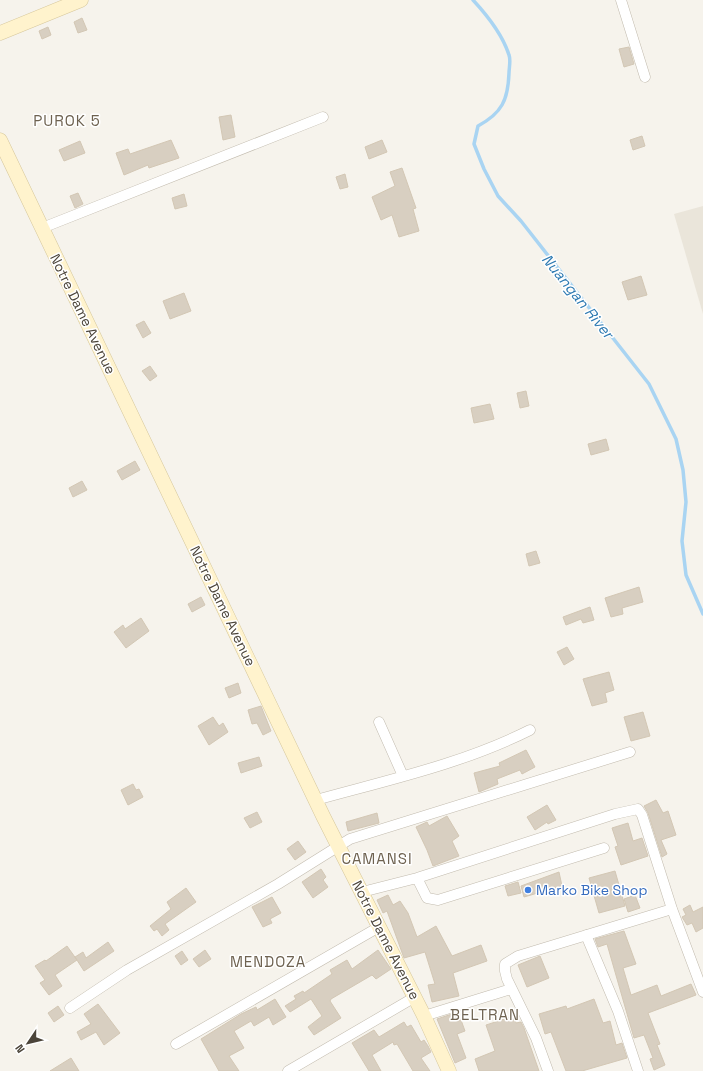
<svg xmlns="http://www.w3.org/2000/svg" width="703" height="1071" font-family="'Space Grotesk',sans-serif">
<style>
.residential{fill:#eae5da}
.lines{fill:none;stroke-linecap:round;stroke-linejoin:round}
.stream{stroke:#a9d4f2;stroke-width:3.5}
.building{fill:#d8cfc1;stroke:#d3c7b4}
.street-casing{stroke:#c2bbae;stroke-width:11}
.secondary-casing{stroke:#d6c79b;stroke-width:15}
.street{stroke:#fff;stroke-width:10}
.secondary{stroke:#fff3cd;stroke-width:14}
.shop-dot{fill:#3f7fe0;stroke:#fff;stroke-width:1.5}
.labels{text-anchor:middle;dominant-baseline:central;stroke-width:3;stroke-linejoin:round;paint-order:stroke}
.street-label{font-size:14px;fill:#4b4439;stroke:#fff}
.shop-label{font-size:14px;fill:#366cbe;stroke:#fff;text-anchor:start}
.neighbourhood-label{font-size:15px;letter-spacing:1px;fill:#6e6250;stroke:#fff}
.water-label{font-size:15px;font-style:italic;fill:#2e7ab2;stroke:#fff}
</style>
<rect width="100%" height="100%" fill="#f6f3ec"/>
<!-- residential -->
<path class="residential" d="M703,206V314L674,214Z"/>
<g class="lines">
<!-- stream -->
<path class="stream" d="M473,0C486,14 503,36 509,55C511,60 509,68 509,73C508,100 502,113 478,126L474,144L484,169L498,196L521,221L649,384L676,439L683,470L686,502L682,541L686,575L703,614"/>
</g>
<!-- building -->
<path class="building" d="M82,18L87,30L78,33L74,22Z
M48,27L51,35L42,39L39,31Z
M629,47L634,64L624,67L619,49Z
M231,115L235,137L223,140L219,117Z
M642,136L645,146L633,150L630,140Z
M171,140L179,158L149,168L148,165L124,175L116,153L128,149L130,154Z
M382,140L387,152L369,159L365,147Z
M80,141L85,153L64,161L59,150Z
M402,168L416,208L413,209L419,231L399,237L392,215L381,220L372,197L395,186L390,172Z
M345,174L348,187L340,189L336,177Z
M78,193L83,204L75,208L70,196Z
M184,194L187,206L175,209L172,198Z
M641,276L647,295L628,300L622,282Z
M184,293L191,311L170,319L163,301Z
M144,321L151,333L143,338L136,325Z
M150,366L157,376L150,381L142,371Z
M526,391L529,406L520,408L517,393Z
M490,404L494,419L474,423L471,408Z
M606,439L609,450L591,455L588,444Z
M135,461L140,470L122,480L117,471Z
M82,481L87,490L73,497L69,488Z
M536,551L540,563L529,566L526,554Z
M639,587L643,602L622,608L623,614L611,617L605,598Z
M201,597L205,605L192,612L188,604Z
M590,607L594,620L583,623L581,619L566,625L563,617Z
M141,618L149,631L126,648L114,632L123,625L125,629Z
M567,647L574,659L564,665L557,652Z
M609,672L614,690L605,693L607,702L592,706L583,679Z
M238,683L241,693L229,698L225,688Z
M261,706L271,731L263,735L257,723L252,724L248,710Z
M643,712L650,736L631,741L624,717Z
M213,717L219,726L223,723L228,732L209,745L198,726Z
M526,750L535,767L522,774L520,770L497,779L498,784L479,792L474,773L500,766L499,763Z
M259,757L262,766L241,773L238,763Z
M133,784L136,790L139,789L143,797L128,805L121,790Z
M656,800L663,813L668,811L676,835L661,840L667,854L662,857L648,813L644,806Z
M547,805L556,820L548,824L547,822L535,830L527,817Z
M257,812L262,822L250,828L244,818Z
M377,813L379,823L348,831L346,822Z
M447,816L459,836L452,841L459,856L433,866L427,850L416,827L427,822L429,826Z
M628,823L633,841L642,838L648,856L621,865L615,847L618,846L612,828Z
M298,841L306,852L295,860L287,849Z
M321,869L326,877L323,880L328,887L313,898L302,882Z
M615,871L625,906L599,913L589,878Z
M559,872L562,886L524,897L521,886Z
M518,882L521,893L508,896L505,886Z
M186,888L196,902L165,924L169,930L162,936L157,929L154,931L150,926L171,909L167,902Z
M388,895L393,905L400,901L408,913L417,937L436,926L452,956L481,945L487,961L453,973L459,996L432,1002L428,985L435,984L425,952L404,958L387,911L383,913L377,900Z
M635,895L640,908L628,912L624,899Z
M272,897L281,913L270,919L272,923L263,927L252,907Z
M690,905L693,912L703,907V928L696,932L692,923L687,925L682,917L686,915L683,909Z
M624,931L636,964L623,968L631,995L657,985L661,996L691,984L696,995L648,1013L660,1044L657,1045L665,1065L654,1070L650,1059L653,1058L644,1035L634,1038L607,944L598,947L595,939Z
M108,942L114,951L84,971L75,957L83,952L86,958Z
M67,946L77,960L55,975L62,986L49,995L40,983L45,980L35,966L45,960L46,961Z
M205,950L211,959L199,967L193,959Z
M378,950L391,969L376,979L372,975L331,999L330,1001L341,1018L314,1035L308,1027L322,1016L311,999L290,1012L285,1006L296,999L294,996L303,991L304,993L332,974L330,970L347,960L352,969Z
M182,951L188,960L181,965L175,956Z
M540,956L549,978L527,987L518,965Z
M275,999L286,1017L273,1025L269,1017L254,1026L251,1021L234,1031L244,1048L229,1056L239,1071H219L201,1039L241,1014L256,1007L257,1010Z
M594,999L603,1023L610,1021L616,1045L622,1043L627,1058L582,1071H566L551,1032L545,1034L539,1014L566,1006L567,1009Z
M98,1004L120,1033L104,1045L96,1032L81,1040L77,1032L91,1024L84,1014Z
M58,1006L64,1015L54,1022L48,1013Z
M455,1013L457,1021L461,1020L465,1031L457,1034L466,1058L455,1063L437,1019Z
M514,1016L516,1023L521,1022L524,1028L539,1071H479L475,1059L495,1051L486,1025Z
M404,1022L407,1027L411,1025L421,1042L424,1040L428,1046L431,1052L421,1058L430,1071H413L397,1044L394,1045L393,1042L372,1055L381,1071H369L352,1043L374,1030L379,1037Z
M71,1058L79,1071H50Z"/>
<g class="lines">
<defs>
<path id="street" d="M621,0L645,77
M42,228L323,117
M379,722L403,776
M316,800C388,780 462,764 530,730
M417,878L427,898L438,900L604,848
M362,892L417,878L615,814L638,809L642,815L672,909L703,992
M586,935L618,1011L638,1071
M70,1008L127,970L278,884L350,839L630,752
M424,1016L511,989
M176,1044L379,927
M288,1071L415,997
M548,1071L536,1038L507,979L505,971V964L518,956L672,909"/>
<path id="secondary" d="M0,33L81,0
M0,140L323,816L424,1016L449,1071"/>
</defs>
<!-- street casing -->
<use href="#street" class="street-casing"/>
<!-- secondary casing -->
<use href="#secondary" class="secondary-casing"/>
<!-- street -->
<use href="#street" class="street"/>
<!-- secondary -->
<use href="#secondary" class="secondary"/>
</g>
<!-- markers -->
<circle class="shop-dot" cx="528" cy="890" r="4"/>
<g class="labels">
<!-- street labels -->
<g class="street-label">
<text transform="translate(83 314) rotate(64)">Notre Dame Avenue</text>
<text transform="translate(223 606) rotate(64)">Notre Dame Avenue</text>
<text transform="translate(386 940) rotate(63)">Notre Dame Avenue</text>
</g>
<!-- shop labels -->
<g class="shop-label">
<text x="536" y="890">Marko Bike Shop</text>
</g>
<!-- neighbourhood labels -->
<g class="neighbourhood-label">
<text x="67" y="120">PUROK 5</text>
<text x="377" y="858">CAMANSI</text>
<text x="268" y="961">MENDOZA</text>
<text x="485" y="1014">BELTRAN</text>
</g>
<!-- water labels -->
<g class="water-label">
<text transform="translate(578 296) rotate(51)">Nuangan River</text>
</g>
</g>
<!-- north arrow -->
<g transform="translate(28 1043) rotate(235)" stroke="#ffffff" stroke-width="3" paint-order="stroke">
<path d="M0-3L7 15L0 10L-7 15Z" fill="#4b4439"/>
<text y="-6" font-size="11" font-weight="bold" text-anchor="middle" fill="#4b4439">N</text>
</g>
</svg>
